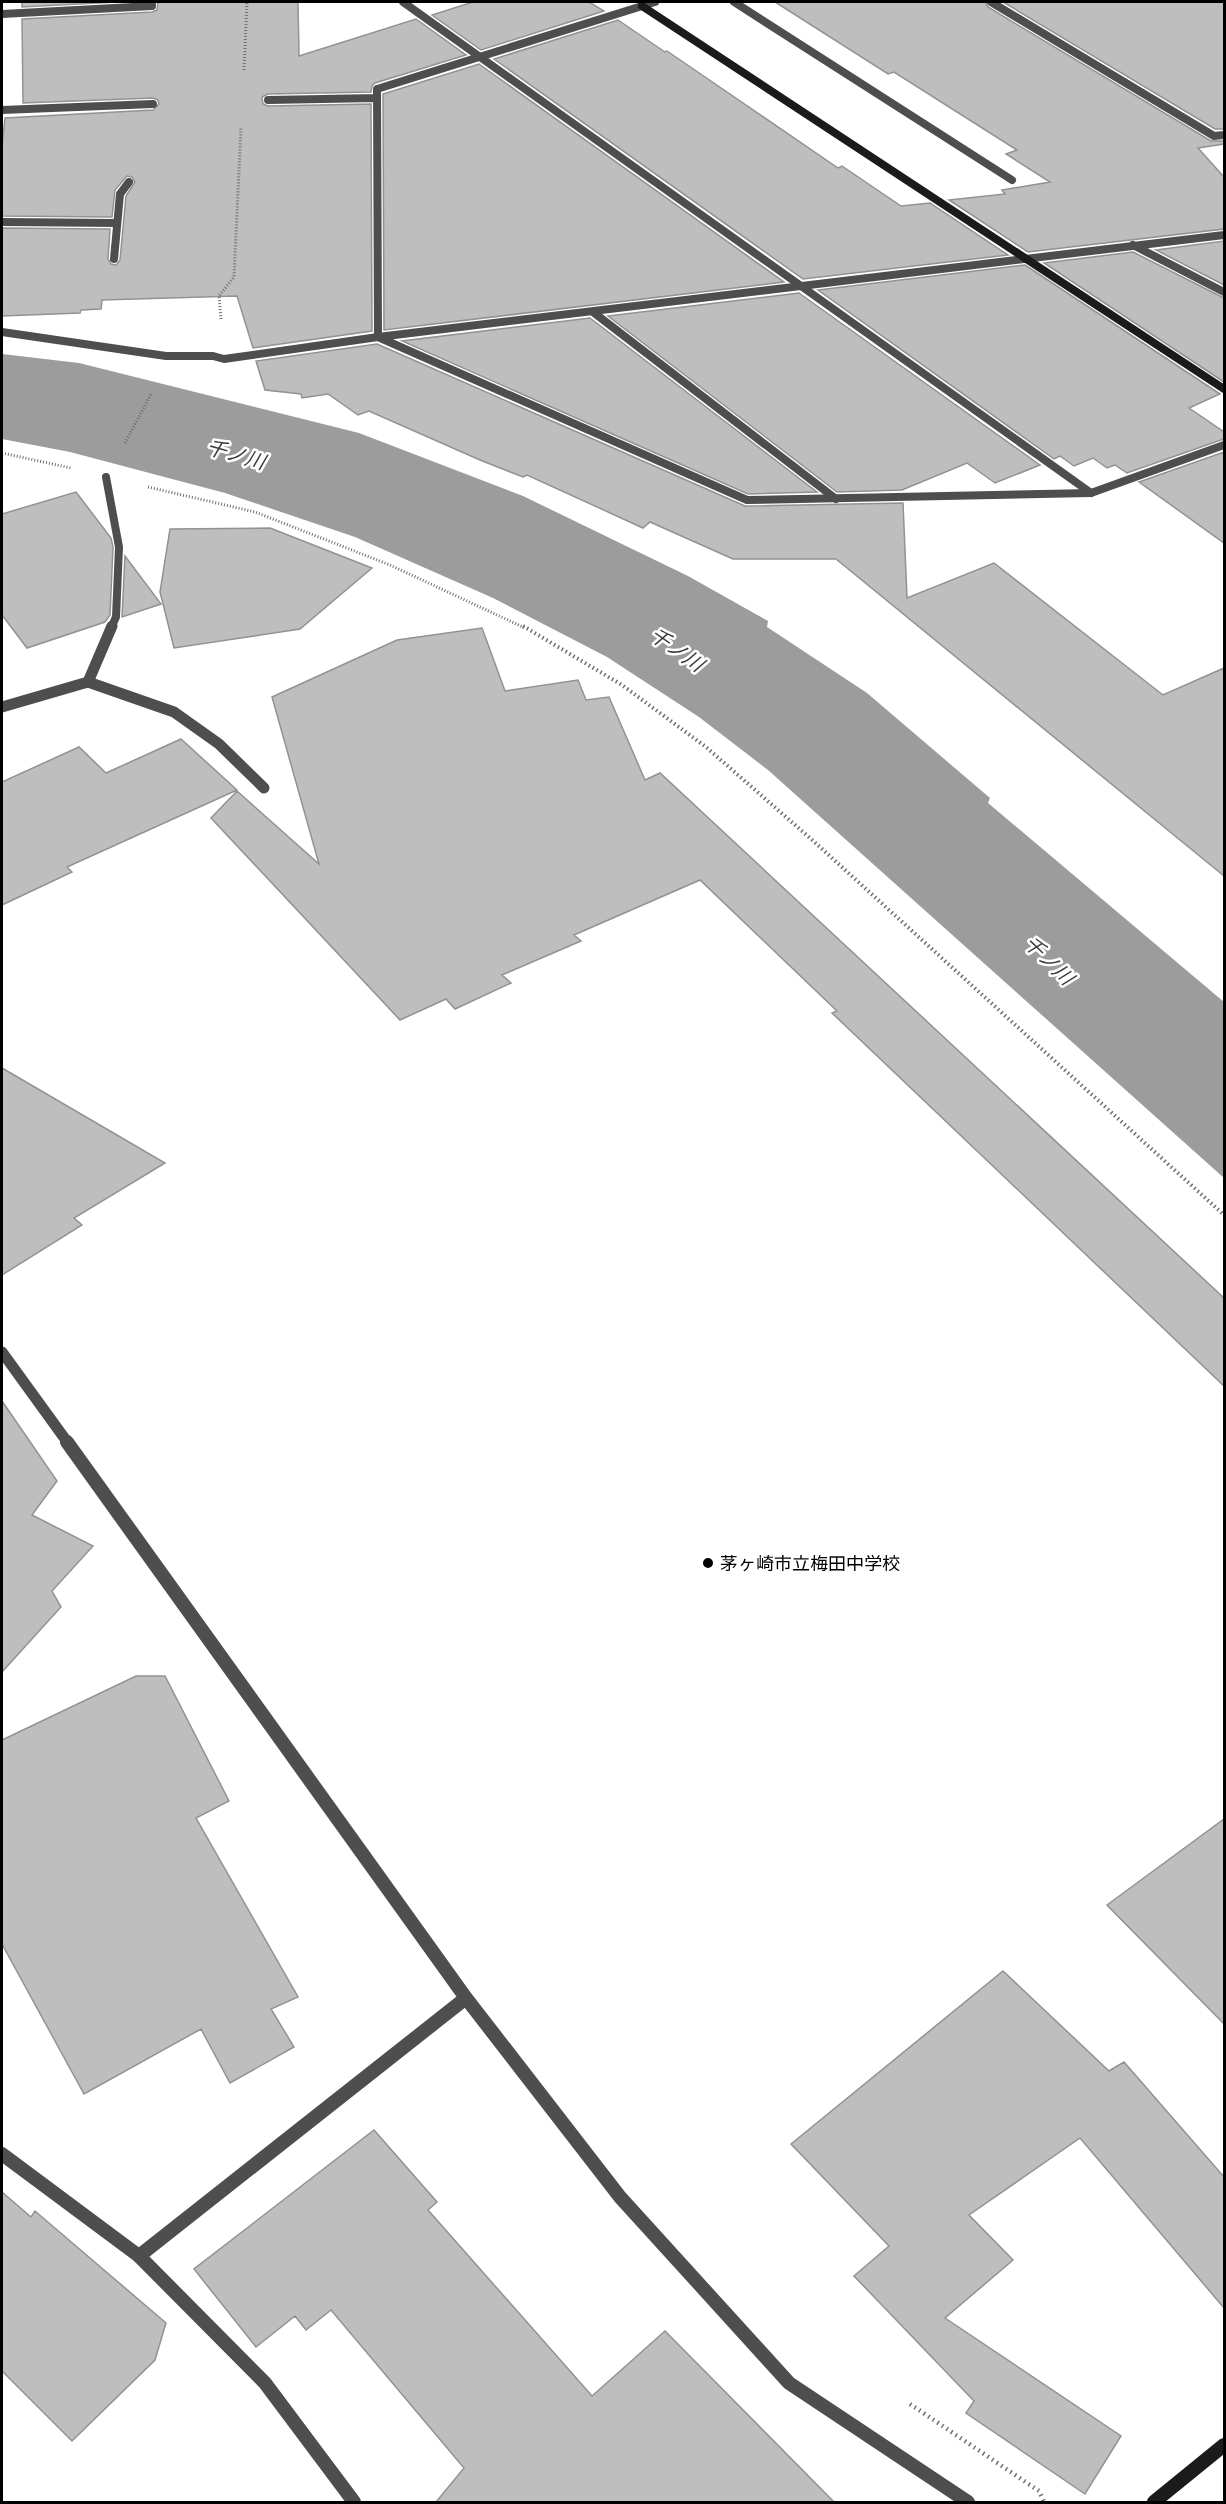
<svg xmlns="http://www.w3.org/2000/svg" width="1226" height="2504" font-family="'Asap Condensed','Noto Sans JP',sans-serif">
<style>
.water{fill:#9c9c9c}
.building{fill:#bebebe;stroke:#929292;stroke-width:1.5}
.lines{fill:none;stroke-linecap:round;stroke-linejoin:round}
.path-far2{stroke:#707070;stroke-width:3;stroke-dasharray:1 2;stroke-linecap:butt}
.path-far1{stroke:#707070;stroke-width:4;stroke-dasharray:1.5 3;stroke-linecap:butt}
.path{stroke:#707070;stroke-width:4.5;stroke-dasharray:1.5 4;stroke-linecap:butt}
.lane-far1{stroke:#4e4e4e;stroke-width:8}
.lane{stroke:#4e4e4e;stroke-width:14}
.street-far2{stroke:#4e4e4e;stroke-width:8}
.street-far1{stroke:#4e4e4e;stroke-width:11}
.street{stroke:#4e4e4e;stroke-width:14}
.secondary-far1{stroke:#1b1b1b;stroke-width:8}
.secondary{stroke:#1b1b1b;stroke-width:14}
.poi-dot{fill:#000;stroke:#fff;stroke-width:2}
.labels{text-anchor:middle;dominant-baseline:central;stroke-width:5;stroke-linejoin:round;paint-order:stroke}
.poi-label{font-size:18px;fill:#000;stroke:#fff;text-anchor:start}
.water-label{font-size:20px;font-style:italic;fill:#3d3d3d;stroke:#fff}
</style>
<rect width="100%" height="100%" fill="#fff"/>
<!-- water -->
<path class="water" d="M2,354L79,363L359,433L523,496L688,576L768,621L767,627L867,693L990,798L988,803L1224,1002V1178L768,770L699,717L607,657L493,598L355,537L225,493L70,452L2,439Z"/>
<!-- building -->
<path class="building" d="M22,2H117L22,7Z
M158,2H298L299,56L416,19L466,55L375,83L372,86L371,92L268,94L262,97L263,104L268,106L371,104L372,331L253,348L237,296L102,300L101,309L81,310L80,313L2,316V228L110,229L108,259L111,264L116,265L120,260L126,196L135,182L132,177L127,176L115,190L112,217L2,216V147L5,118L153,110L159,104L158,100L153,98L23,103L22,19L152,12L157,10Z
M473,2H589L604,11L481,50L432,15Z
M775,2H985L988,7L1211,141H1224V144L1198,148L1224,177V229L1028,252L949,200L1005,194L1002,190L1050,182L1006,154L1017,150L894,72L888,74Z
M1003,2H1224V129H1215Z
M618,20L665,52L667,51L838,168L842,166L901,206L930,203L1008,255L803,279L494,59Z
M479,64L784,282L384,330L383,94Z
M1224,241V285L1156,250Z
M1133,252L1224,298V382L1044,263Z
M1025,265L1220,394L1189,408L1224,432V439L1127,473L1115,465L1107,468L1093,458L1074,466L1060,456L1054,459L818,290Z
M799,293L1040,465L995,483L967,463L902,490L837,492L608,316Z
M590,318L817,492L748,494L402,341Z
M377,344L745,506L903,503L907,598L994,563L1163,695L1224,668V876L836,559H733L650,522L643,528L527,475L523,477L480,460L369,411L358,415L328,394L302,398L301,394L265,390L256,361Z
M1224,452V543L1139,482Z
M76,492L111,538L113,547L110,615L105,622L27,648L2,615V514Z
M270,528L372,568L300,629L174,648L160,592L170,529Z
M125,556L161,604L122,617Z
M482,628L505,691L578,680L586,700L609,697L645,780L660,773L1224,1298V1386L832,1013L837,1011L700,880L574,935L581,941L502,975L511,983L455,1009L446,999L400,1020L211,818L237,791L319,864L272,697L397,640Z
M181,739L237,790L67,867L72,872L2,905V782L79,747L106,773Z
M2,1068L165,1163L74,1218L82,1225L2,1275Z
M2,1401L57,1481L32,1515L93,1546L52,1591L61,1607L2,1672Z
M136,1676H165L229,1801L196,1818L298,1997L271,2009L294,2047L230,2083L201,2029L84,2094L2,1944V1740Z
M1224,1819V2024L1107,1905Z
M1003,1971L1109,2071L1124,2062L1224,2177V2308L1080,2138L969,2215L1013,2260L945,2318L1121,2436L1085,2494L966,2413L974,2401L854,2276L889,2246L791,2144Z
M374,2130L437,2202L428,2210L592,2396L665,2331L834,2502H436L464,2468L331,2310L306,2330L295,2316L256,2347L194,2269Z
M2,2192L31,2217L35,2211L166,2323L155,2360L72,2441L2,2371Z"/>
<g class="lines">
<!-- path-far2 -->
<path class="path-far2" d="M244,70L247,2
M221,319L219,296L234,277L241,128
M125,443L151,394
M2,453L71,468
M148,487L255,512L390,565L525,628"/>
<!-- path-far1 -->
<path class="path-far1" d="M523,626L622,685L706,747L810,838L1224,1215"/>
<!-- path -->
<path class="path" d="M910,2404L1039,2491L1044,2502"/>
<!-- lane-far1 -->
<path class="lane-far1" d="M403,2L1091,493
M734,2L1012,180
M991,2L1214,136L1224,135
M1133,245L1224,292
M114,259L120,194L129,182
M593,312L836,499"/>
<!-- lane -->
<path class="lane" d="M139,2256L265,2383L354,2502"/>
<!-- street-far2 -->
<path class="street-far2" d="M655,2L377,89L378,337L747,500L1091,493L1224,445
M2,14L152,6V2
M268,100L377,98
M2,110L153,104
M2,222L117,223
M2,332L166,356H213L224,359L378,337L1224,235
M106,477L119,547L116,617L111,628"/>
<!-- street-far1 -->
<path class="street-far1" d="M88,682L174,712L219,744L264,788
M2,707L88,682L112,626
M2,1352L68,1443"/>
<!-- street -->
<path class="street" d="M67,1442L466,1998L620,2197L789,2383L968,2502
M2,2154L139,2256L466,1998"/>
<!-- secondary-far1 -->
<path class="secondary-far1" d="M642,6L1224,389"/>
<!-- secondary -->
<path class="secondary" d="M1154,2502L1224,2445"/>
</g>
<!-- markers -->
<circle class="poi-dot" cx="708" cy="1563" r="6"/>
<g class="labels">
<!-- poi labels -->
<g class="poi-label">
<text x="720" y="1563">茅ヶ崎市立梅田中学校</text>
</g>
<!-- water labels -->
<g class="water-label">
<text transform="translate(236 454) rotate(16)">千ノ川</text>
<text transform="translate(677 649) rotate(35)">千ノ川</text>
<text transform="translate(1049 960) rotate(44)">千ノ川</text>
</g>
</g>
<!-- border -->
<rect width="1226" height="2504" fill="none" stroke="#000000" stroke-width="6"/>
</svg>
